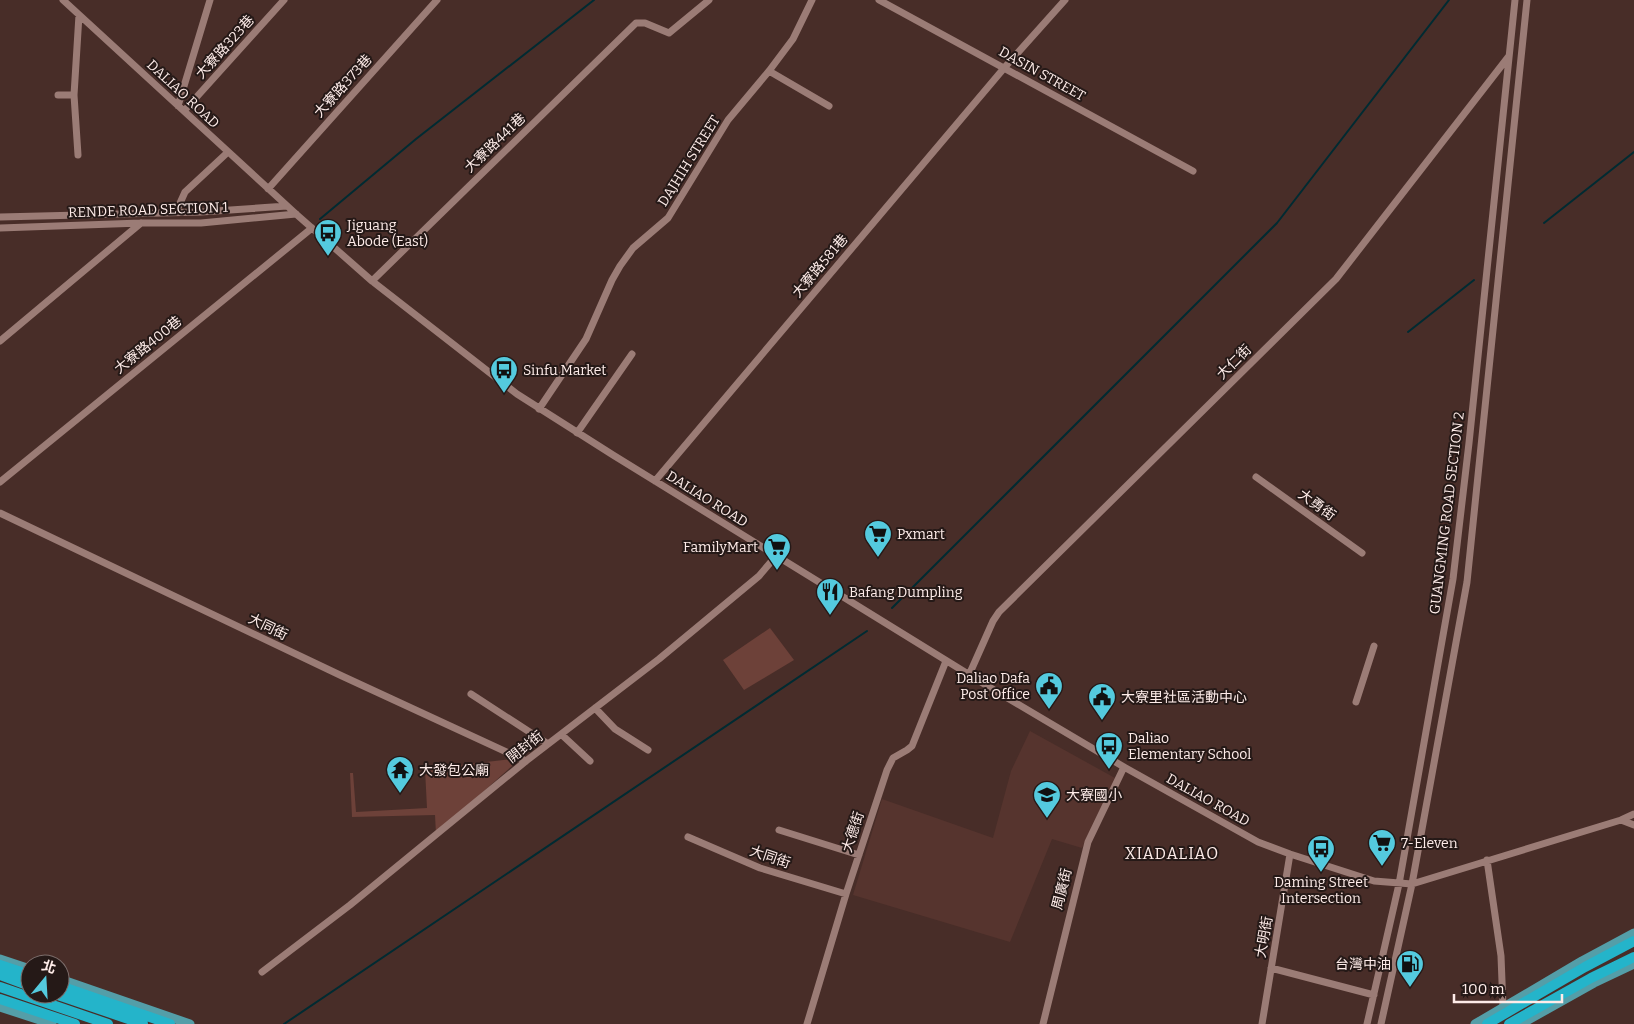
<svg xmlns="http://www.w3.org/2000/svg" width="1634" height="1024" font-family="Bitter,'Noto Sans TC',serif">
<style>
.built{fill:#56342e}
.green{fill:#6d4139}
.lines{fill:none;stroke-linecap:round;stroke-linejoin:round}
.stream{stroke:#002b32;stroke-width:2}
.minor{stroke:#9b7c76;stroke-width:7}
.major{stroke:#549ea8;stroke-width:9}
.highway{stroke:#24b4ca;stroke-width:10}
.labels{text-anchor:middle;dominant-baseline:central;stroke-width:4;stroke-linejoin:round;paint-order:stroke}
.street-label{font-size:14px;fill:#feece9;stroke:#251917}
.poi-label{font-size:14px;fill:#feece9;stroke:#251917;text-anchor:start}
.quarter-label{font-size:16px;letter-spacing:1px;fill:#feece9;stroke:#251917}
</style>
<rect width="100%" height="100%" fill="#482d28"/>
<!-- built -->
<path class="built" d="M1030,731L1115,778L1082,848L1052,839L1010,942L853,895L882,799L993,838L1011,771Z"/>
<!-- green -->
<path class="green" d="M770,628L794,660L744,690L723,660Z
M521,758L436,834L435,815L352,817L350,773H353L356,812L427,808L425,769Z"/>
<g class="lines">
<!-- stream -->
<path class="stream" d="M320,219L416,139L594,0
M1544,223L1634,152
M1408,332L1474,280
M892,608L1277,223L1449,0
M284,1024L867,631"/>
<!-- minor -->
<path class="minor" d="M63,0L296,214L372,281L517,394L613,455L994,690L1124,767L1258,842L1290,854L1374,881L1412,884L1621,820L1634,814
M879,0L1193,171
M769,71L829,106
M58,95H74L79,15
M74,95L78,155
M178,106L210,0
M184,111L284,0
M268,189L437,0
M176,212L185,192L228,152
M0,217L201,212L287,206
M0,228L141,223H201L296,214
M372,281L636,23H645L669,33L709,0
M0,341L141,223
M539,409L586,339L612,280L620,266L633,248L668,218L728,120L769,71L793,39L812,0
M577,433L632,354
M1256,477L1362,553
M655,481L1005,67L1065,0
M0,482L312,228
M0,513L342,676L526,761
M969,675L993,621L999,612L1336,279L1509,56
M471,694L548,744
M1356,702L1374,646
M595,708L615,729L648,750
M562,735L590,761
M1621,820L1634,825
M779,830L859,855
M688,837L760,868L846,894
M1487,860L1501,956L1503,1007L1501,1011
M1271,968L1374,995
M262,972L350,905L526,761L659,659L759,576L776,556
M807,1024L846,894L887,770L893,758L907,750L912,746L946,661
M1043,1024L1088,842L1124,767
M1262,1024L1290,854
M1367,1024L1399,884L1453,579L1469,443L1515,0
M1381,1024L1412,884L1467,582L1527,0"/>
<!-- major -->
<path class="major" d="M0,959L30,969
M60,979L190,1024
M0,1007L52,1024
M1475,1024L1582,961L1634,933
M1521,1024L1594,983L1634,964"/>
<!-- highway -->
<path class="highway" d="M0,965L30,975
M0,975L30,986
M60,986L170,1024
M0,987L108,1024
M55,994L143,1024
M0,999L75,1024
M1487,1024L1585,967L1634,941
M1509,1024L1591,978L1634,957"/>
</g>
<!-- icons -->
<defs>
<symbol id="bus-pin" viewBox="-11 -11 22 30"><path d="M0 17L-7.5 6A9.5 9.5 0 1 1 7.5 6Z" fill="#54cade" stroke="#251917"/><path d="M-5-6H5V4H4V6H2V4H-2V6H-4V4H-5ZM-3.5-4V0h7V-4ZM-3.5 1.2v1.5H-2V1.2ZM2 1.2v1.5H3.5V1.2Z" fill="#111"/></symbol>
<symbol id="supermarket-pin" viewBox="-11 -11 22 30"><path d="M0 17L-7.5 6A9.5 9.5 0 1 1 7.5 6Z" fill="#54cade" stroke="#251917"/><path d="M-6-5.5h2.5l.6 2H6L4.5 2H-2.5L-4.4-4H-6ZM-1.5 3.2a1.3 1.3 0 1 0 .1 0ZM3 3.2a1.3 1.3 0 1 0 .1 0Z" fill="#111"/></symbol>
<symbol id="restaurant-pin" viewBox="-11 -11 22 30"><path d="M0 17L-7.5 6A9.5 9.5 0 1 1 7.5 6Z" fill="#54cade" stroke="#251917"/><path d="M-5-6h1v4h1v-4h1v4h1v-4h1v5L-1.5 .5V6h-2V.5L-5-1ZM5-6V6H3V1.5H1.5Q1.5-4 5-6Z" fill="#111"/></symbol>
<symbol id="civic-pin" viewBox="-11 -11 22 30"><path d="M0 17L-7.5 6A9.5 9.5 0 1 1 7.5 6Z" fill="#54cade" stroke="#251917"/><path d="M-.6-6.5H3V-4.5H.6V-3L4-1V1h2V6H-6V1h2V-1L-.6-3ZM-1.2 2.5V6h2.4V2.5Z" fill="#111"/></symbol>
<symbol id="temple-pin" viewBox="-11 -11 22 30"><path d="M0 17L-7.5 6A9.5 9.5 0 1 1 7.5 6Z" fill="#54cade" stroke="#251917"/><path d="M0-6L5-2H3V0L6.5 2.5H4V6H1.5V3h-3V6H-4V2.5H-6.5L-3 0V-2H-5Z" fill="#111"/></symbol>
<symbol id="school-pin" viewBox="-11 -11 22 30"><path d="M0 17L-7.5 6A9.5 9.5 0 1 1 7.5 6Z" fill="#54cade" stroke="#251917"/><path d="M0-5L7-2L0 1L-7-2ZM-4 1L0 2.5L4 1V4Q0 6-4 4Z" fill="#111"/></symbol>
<symbol id="fuel-pin" viewBox="-11 -11 22 30"><path d="M0 17L-7.5 6A9.5 9.5 0 1 1 7.5 6Z" fill="#54cade" stroke="#251917"/><path d="M-5.5-6h7V0h2V4h1.3V-2.5L3-4.5l.8-.8L6-3V5H2.5V1h-1V6h-7ZM-4.2-4.7v3.2H.2V-4.7Z" fill="#111"/></symbol>
</defs>
<g fill-rule="evenodd">
<use href="#bus-pin" x="312" y="217" width="32" height="43"/>
<use href="#bus-pin" x="488" y="354" width="32" height="43"/>
<use href="#supermarket-pin" x="862" y="518" width="32" height="43"/>
<use href="#supermarket-pin" x="761" y="531" width="32" height="43"/>
<use href="#restaurant-pin" x="814" y="576" width="32" height="43"/>
<use href="#civic-pin" x="1033" y="670" width="32" height="43"/>
<use href="#civic-pin" x="1086" y="681" width="32" height="43"/>
<use href="#bus-pin" x="1093" y="730" width="32" height="43"/>
<use href="#temple-pin" x="384" y="754" width="32" height="43"/>
<use href="#school-pin" x="1031" y="779" width="32" height="43"/>
<use href="#supermarket-pin" x="1366" y="827" width="32" height="43"/>
<use href="#bus-pin" x="1305" y="833" width="32" height="43"/>
<use href="#fuel-pin" x="1394" y="948" width="32" height="43"/>
</g>
<g class="labels">
<!-- street labels -->
<g class="street-label">
<text transform="translate(225 47) rotate(-48)">大寮路323巷</text>
<text transform="translate(1042 74) rotate(29)">DASIN STREET</text>
<text transform="translate(343 86) rotate(-48)">大寮路373巷</text>
<text transform="translate(183 94) rotate(43)">DALIAO ROAD</text>
<text transform="translate(495 143) rotate(-44)">大寮路441巷</text>
<text transform="translate(689 161) rotate(-58)">DAJHIH STREET</text>
<text transform="translate(148 210) rotate(-2)">RENDE ROAD SECTION 1</text>
<text transform="translate(820 266) rotate(-50)">大寮路581巷</text>
<text transform="translate(148 345) rotate(-39)">大寮路400巷</text>
<text transform="translate(1234 362) rotate(-45)">大仁街</text>
<text transform="translate(707 499) rotate(32)">DALIAO ROAD</text>
<text transform="translate(1317 505) rotate(36)">大勇街</text>
<text transform="translate(1447 513) rotate(-83)">GUANGMING ROAD SECTION 2</text>
<text transform="translate(268 627) rotate(26)">大同街</text>
<text transform="translate(525 747) rotate(-38)">開封街</text>
<text transform="translate(1208 800) rotate(29)">DALIAO ROAD</text>
<text transform="translate(853 832) rotate(-72)">大德街</text>
<text transform="translate(770 857) rotate(19)">大同街</text>
<text transform="translate(1062 889) rotate(-76)">周廣街</text>
<text transform="translate(1264 937) rotate(-80)">大明街</text>
</g>
<!-- poi labels -->
<g class="poi-label">
<text x="347" y="225">Jiguang<tspan x="347" dy="16">Abode (East)</tspan></text>
<text x="523" y="370">Sinfu Market</text>
<text x="897" y="534">Pxmart</text>
<text x="758" y="547" text-anchor="end">FamilyMart</text>
<text x="849" y="592">Bafang Dumpling</text>
<text x="1030" y="678" text-anchor="end">Daliao Dafa<tspan x="1030" dy="16">Post Office</tspan></text>
<text x="1121" y="697">大寮里社區活動中心</text>
<text x="1128" y="738">Daliao<tspan x="1128" dy="16">Elementary School</tspan></text>
<text x="419" y="770">大發包公廟</text>
<text x="1066" y="795">大寮國小</text>
<text x="1401" y="843">7-Eleven</text>
<text x="1321" y="882" text-anchor="middle">Daming Street<tspan x="1321" dy="16">Intersection</tspan></text>
<text x="1391" y="964" text-anchor="end">台灣中油</text>
</g>
<!-- quarter labels -->
<g class="quarter-label">
<text x="1172" y="853">XIADALIAO</text>
</g>
</g>
<!-- north arrow -->
<g transform="translate(45 979) rotate(18)"><circle r="24" fill="#251917" stroke="#7c6d6b"/>
<path d="M0-4L9 19L0 12L-9 19Z" fill="#54cade"/>
<text y="-8" font-size="14" font-weight="bold" text-anchor="middle" fill="#feece9">北</text>
</g>
<!-- scale -->
<path d="M1454 994v8h108v-8" fill="none" stroke="#feece9" stroke-width="2.5"/>
<text x="1462" y="994" font-size="15" fill="#feece9" stroke="#251917" stroke-width="4" paint-order="stroke">100 m</text>
</svg>
